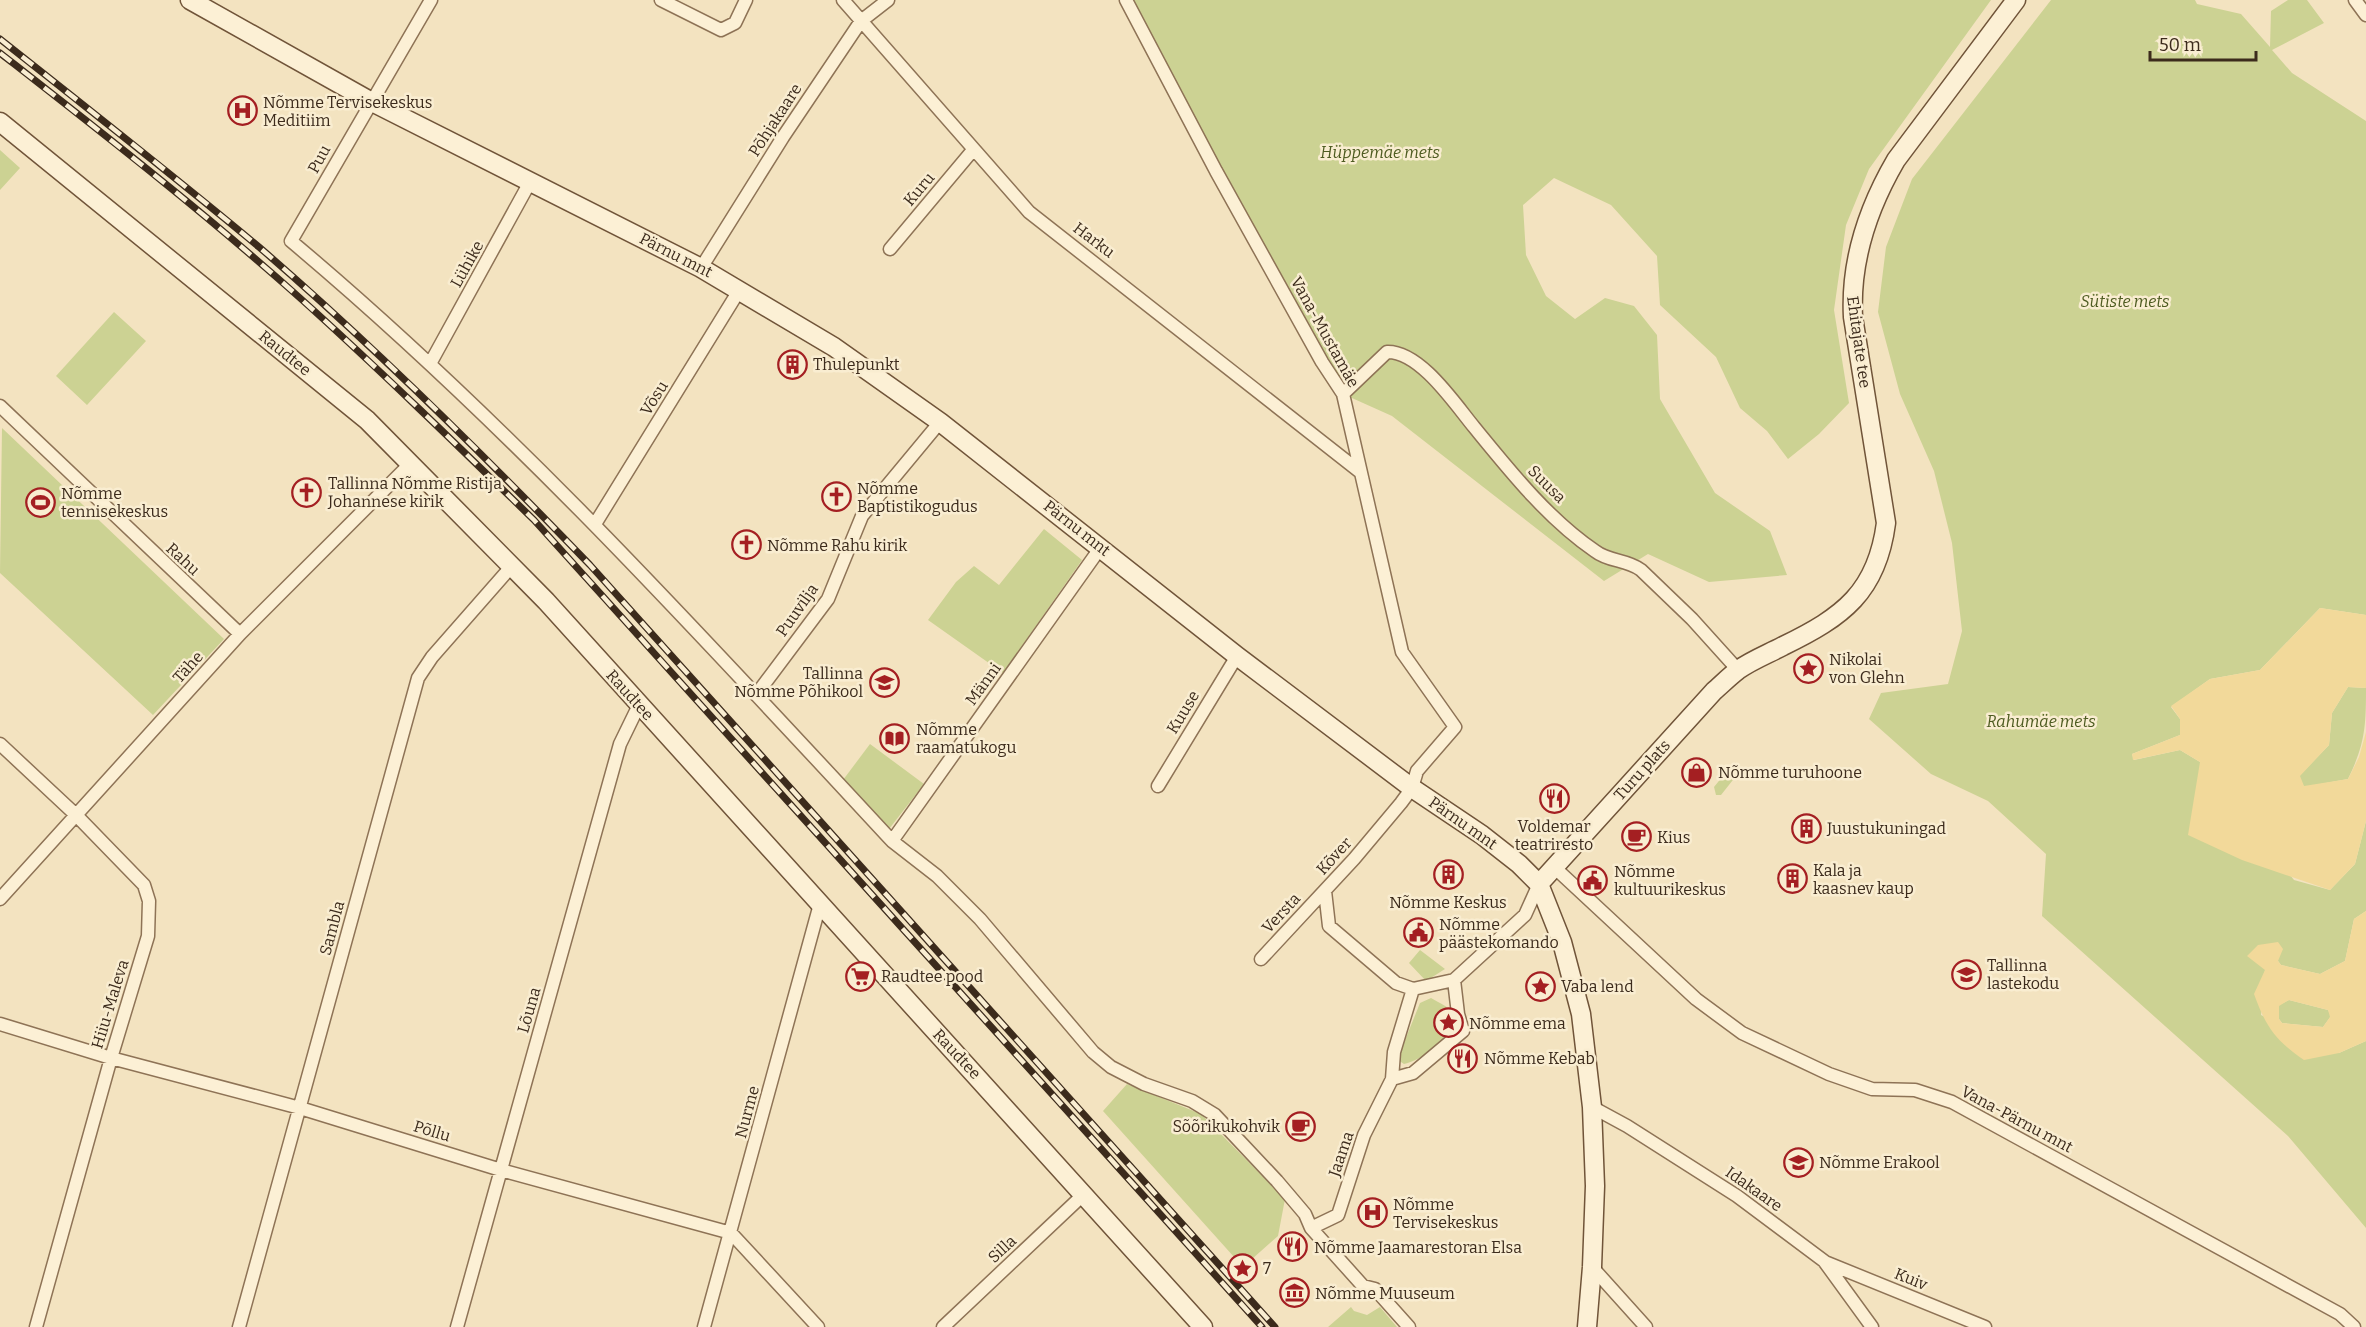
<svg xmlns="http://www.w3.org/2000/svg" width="2366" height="1327" font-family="Bitter,serif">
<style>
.green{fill:#ccd293}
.sand{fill:#f2d99a;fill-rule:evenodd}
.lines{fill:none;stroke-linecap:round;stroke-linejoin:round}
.street-casing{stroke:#8e7356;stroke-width:15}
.secondary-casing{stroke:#705439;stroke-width:21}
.street{stroke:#fcf0d5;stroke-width:12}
.secondary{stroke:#fcf0d5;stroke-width:18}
.rail-casing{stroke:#3c2b1c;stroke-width:7}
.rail{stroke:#f9edd1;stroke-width:4.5;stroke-dasharray:14;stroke-linecap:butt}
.labels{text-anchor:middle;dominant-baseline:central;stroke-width:5;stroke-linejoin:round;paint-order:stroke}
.poi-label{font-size:16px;fill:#3c2b1c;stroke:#f9edd1;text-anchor:start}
.street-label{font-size:16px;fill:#3c2b1c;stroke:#f9edd1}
.park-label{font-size:16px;font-style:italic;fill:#4d5b20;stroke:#f9edd1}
</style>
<rect width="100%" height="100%" fill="#f3e3c0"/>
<!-- green -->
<path class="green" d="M1126,0H1991L1869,169L1846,225L1834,310L1849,403L1819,434L1788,459L1767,431L1740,408L1716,357L1660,305L1657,256L1611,205L1554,178L1523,205L1526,255L1546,296L1575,319L1605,298L1634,306L1657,335L1660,399L1715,493L1770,531L1787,575L1709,582L1648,554L1604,581L1392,416L1343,394Z
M2051,0H2195L2197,4L2241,14L2270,47L2271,11L2288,0H2307L2324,23L2272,50L2292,73L2366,121V615L2320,608L2260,670L2210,679L2171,707L2180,719V735L2132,754L2134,760L2180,750L2200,762L2294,880L2330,890L2355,864L2366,821V911L2354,919L2345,961L2320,974L2281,965L2278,961L2265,970L2261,1015L2339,1053L2366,1041V1228L2288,1136L2042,916L2046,854L1988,801L1931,774L1869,719L1881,693L1948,684L1962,631L1952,543L1934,471L1900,394L1878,312L1886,247L1912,179Z
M0,150L20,168L0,190Z
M114,312L146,341L87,405L56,376Z
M2,428L224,639L153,715L0,573Z
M1044,529L1082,560L1003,673L928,620L956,582L974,566L999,585Z
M2348,687L2366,688C2366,727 2365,744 2348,779L2304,787L2299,776L2329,745L2332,713Z
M870,744L924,784L889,829L843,780Z
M1737,763L1740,771L1721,795H1716L1714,787L1731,766Z
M1420,950L1445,969L1426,981L1409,963Z
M1431,998C1439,1003 1455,1009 1456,1020C1457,1038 1419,1061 1404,1064L1398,1060L1399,1055L1420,1003Z
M2289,1000L2328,1010L2331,1016L2323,1027L2282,1023L2279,1019V1005Z
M1127,1084L1201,1114L1285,1199L1278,1236L1243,1267L1103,1111Z
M1351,1307L1354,1311L1367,1315L1380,1307L1397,1327H1328Z"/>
<!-- sand -->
<path class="sand" d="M2320,608L2366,615V688L2348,687L2332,713L2329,745L2300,776L2304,786L2348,779L2359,757L2366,732V821L2355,864L2330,890L2242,860L2188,835L2200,762L2180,750L2133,760L2132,754L2180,735V719L2171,706L2210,679L2260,670Z
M2366,911V1041L2339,1053L2304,1060C2275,1040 2266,1027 2254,994L2265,970L2247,956L2258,945L2278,942L2283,949L2278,961L2281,965L2320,974L2345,961L2354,919ZM2289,1000L2328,1010L2330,1017L2323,1027L2282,1023L2279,1019V1006Z"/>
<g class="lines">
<defs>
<path id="street" d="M431,0L291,241C508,423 699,633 892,841L937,876L980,919L1093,1052L1111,1067L1144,1084L1192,1101L1215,1115L1277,1181L1305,1214L1311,1228L1363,1286L1375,1289L1409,1327
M661,0L721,30L735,23L746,0
M843,0L1029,212L1359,471
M1126,0L1216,171L1322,362L1343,394L1402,652L1455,727L1417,771L1412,788L1401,803L1354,859L1261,959
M2355,0L2366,15
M890,249L973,150
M701,268L783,137L861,21L888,0
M431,362L530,182
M1343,394L1387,352C1420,351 1455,404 1474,427C1510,471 1548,519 1595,551C1609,562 1626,559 1641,570L1692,619L1738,670
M0,406L240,634
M595,524L740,289
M756,695L828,599L862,516L940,422
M0,744L76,815L144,885L149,901L148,936L111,1058L36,1327
M1158,786L1237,656
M892,841L1101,547
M1554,867L1696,999L1742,1033L1829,1074L1872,1089L1915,1090L1952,1102L2340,1314L2354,1327
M1325,891L1329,926L1396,983L1413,989
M0,899L240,634L409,465
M1413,989L1454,980L1525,915L1539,884
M0,1024L111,1058L300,1108L501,1170L731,1233L818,1327
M1392,1079L1413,1073L1463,1031L1458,1014L1454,980
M1592,1107L1627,1126L1737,1196L1824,1261L1872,1327
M1311,1228L1338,1215L1364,1135L1392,1079L1394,1052L1413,989
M1825,1262L1985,1327
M1592,1267L1646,1327
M239,1327L418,678L432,657L511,567
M457,1327L620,744L639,705
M704,1327L820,904
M943,1327L1083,1195"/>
<path id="secondary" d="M190,0L370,101L701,268L834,347L940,422L1237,656L1412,788L1482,835L1519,864L1539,884L1562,942L1581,1014L1592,1107L1595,1186L1592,1267L1587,1327
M0,122L367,420L546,601L1203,1327
M1539,884L1714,691C1722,684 1730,676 1738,670C1752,660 1768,654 1783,646C1843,617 1877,592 1886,523L1853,317C1850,260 1868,208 1896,160L2016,0"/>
</defs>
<!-- street casing -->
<use href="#street" class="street-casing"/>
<!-- secondary casing -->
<use href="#secondary" class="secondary-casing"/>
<!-- street -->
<use href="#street" class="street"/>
<!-- secondary -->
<use href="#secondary" class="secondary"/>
<defs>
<path id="rail" d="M0,39C87,108 174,176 259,247C375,347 484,455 590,565L1275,1327
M0,53C101,132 204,212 300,298C380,370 457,445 534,520L1262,1327"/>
</defs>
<!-- rail casing -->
<use href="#rail" class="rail-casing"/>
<!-- rail -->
<use href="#rail" class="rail"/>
</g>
<!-- icons -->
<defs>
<symbol id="hospital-ring" viewBox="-11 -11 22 22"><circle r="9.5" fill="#f9edd1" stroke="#a41f22" stroke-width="1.5"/><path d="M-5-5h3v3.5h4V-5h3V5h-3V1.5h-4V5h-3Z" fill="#a41f22"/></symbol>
<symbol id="building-ring" viewBox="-11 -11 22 22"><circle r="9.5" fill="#f9edd1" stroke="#a41f22" stroke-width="1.5"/><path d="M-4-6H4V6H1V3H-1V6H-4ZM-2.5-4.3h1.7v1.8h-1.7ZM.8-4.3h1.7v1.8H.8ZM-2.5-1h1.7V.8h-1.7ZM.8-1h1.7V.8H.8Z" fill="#a41f22"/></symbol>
<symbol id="church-ring" viewBox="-11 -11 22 22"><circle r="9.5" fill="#f9edd1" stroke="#a41f22" stroke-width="1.5"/><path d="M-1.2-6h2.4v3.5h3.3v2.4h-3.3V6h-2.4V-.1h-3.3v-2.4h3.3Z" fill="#a41f22"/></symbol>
<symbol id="stadium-ring" viewBox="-11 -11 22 22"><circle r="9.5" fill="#f9edd1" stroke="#a41f22" stroke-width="1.5"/><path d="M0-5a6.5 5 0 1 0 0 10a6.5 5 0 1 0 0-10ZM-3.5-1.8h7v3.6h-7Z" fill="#a41f22"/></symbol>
<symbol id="sight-ring" viewBox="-11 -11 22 22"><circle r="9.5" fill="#f9edd1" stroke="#a41f22" stroke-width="1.5"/><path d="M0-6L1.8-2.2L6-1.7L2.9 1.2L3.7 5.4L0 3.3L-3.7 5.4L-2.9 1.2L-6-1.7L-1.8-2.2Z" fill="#a41f22"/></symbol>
<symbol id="school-ring" viewBox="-11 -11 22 22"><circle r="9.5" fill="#f9edd1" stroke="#a41f22" stroke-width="1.5"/><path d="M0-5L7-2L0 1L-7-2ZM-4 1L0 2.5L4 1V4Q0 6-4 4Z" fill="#a41f22"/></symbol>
<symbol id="library-ring" viewBox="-11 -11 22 22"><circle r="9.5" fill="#f9edd1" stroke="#a41f22" stroke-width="1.5"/><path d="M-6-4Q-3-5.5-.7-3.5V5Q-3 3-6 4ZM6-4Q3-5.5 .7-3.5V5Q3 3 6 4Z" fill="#a41f22"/></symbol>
<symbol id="shop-ring" viewBox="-11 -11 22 22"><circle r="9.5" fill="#f9edd1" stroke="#a41f22" stroke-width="1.5"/><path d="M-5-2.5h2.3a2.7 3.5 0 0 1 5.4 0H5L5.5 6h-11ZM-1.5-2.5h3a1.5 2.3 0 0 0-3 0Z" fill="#a41f22"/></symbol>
<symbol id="restaurant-ring" viewBox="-11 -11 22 22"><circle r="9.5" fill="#f9edd1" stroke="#a41f22" stroke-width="1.5"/><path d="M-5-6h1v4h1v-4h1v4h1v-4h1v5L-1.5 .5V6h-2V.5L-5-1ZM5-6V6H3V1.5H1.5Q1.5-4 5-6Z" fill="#a41f22"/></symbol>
<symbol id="cafe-ring" viewBox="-11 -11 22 22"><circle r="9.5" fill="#f9edd1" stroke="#a41f22" stroke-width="1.5"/><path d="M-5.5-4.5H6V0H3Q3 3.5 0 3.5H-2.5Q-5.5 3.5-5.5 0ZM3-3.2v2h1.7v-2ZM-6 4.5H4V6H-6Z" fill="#a41f22"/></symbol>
<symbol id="civic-ring" viewBox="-11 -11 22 22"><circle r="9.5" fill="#f9edd1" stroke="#a41f22" stroke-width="1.5"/><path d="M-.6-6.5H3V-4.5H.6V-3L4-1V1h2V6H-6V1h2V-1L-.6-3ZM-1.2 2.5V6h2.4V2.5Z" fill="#a41f22"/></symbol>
<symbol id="supermarket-ring" viewBox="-11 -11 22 22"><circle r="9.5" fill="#f9edd1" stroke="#a41f22" stroke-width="1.5"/><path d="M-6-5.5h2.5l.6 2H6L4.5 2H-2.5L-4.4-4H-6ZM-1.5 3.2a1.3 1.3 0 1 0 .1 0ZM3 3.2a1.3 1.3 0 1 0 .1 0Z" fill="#a41f22"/></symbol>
<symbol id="museum-ring" viewBox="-11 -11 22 22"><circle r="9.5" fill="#f9edd1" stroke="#a41f22" stroke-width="1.5"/><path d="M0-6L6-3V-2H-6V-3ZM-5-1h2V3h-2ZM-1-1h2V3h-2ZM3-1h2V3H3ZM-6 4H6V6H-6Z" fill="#a41f22"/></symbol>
</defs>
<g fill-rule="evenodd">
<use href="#hospital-ring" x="226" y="94" width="33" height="33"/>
<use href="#building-ring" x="776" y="348" width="33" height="33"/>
<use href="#church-ring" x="290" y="476" width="33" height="33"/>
<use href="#church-ring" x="820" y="480" width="33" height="33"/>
<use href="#stadium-ring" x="24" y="486" width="33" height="33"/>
<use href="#church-ring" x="730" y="528" width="33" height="33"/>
<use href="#sight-ring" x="1792" y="652" width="33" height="33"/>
<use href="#school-ring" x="868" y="666" width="33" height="33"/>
<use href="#library-ring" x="878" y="722" width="33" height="33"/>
<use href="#shop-ring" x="1680" y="756" width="33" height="33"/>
<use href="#restaurant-ring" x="1538" y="782" width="33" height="33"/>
<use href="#building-ring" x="1790" y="812" width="33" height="33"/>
<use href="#cafe-ring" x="1620" y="820" width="33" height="33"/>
<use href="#building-ring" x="1432" y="858" width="33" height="33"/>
<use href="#building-ring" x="1776" y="862" width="33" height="33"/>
<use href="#civic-ring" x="1576" y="864" width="33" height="33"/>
<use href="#civic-ring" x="1402" y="916" width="33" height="33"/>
<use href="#school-ring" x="1950" y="958" width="33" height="33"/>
<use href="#supermarket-ring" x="844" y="960" width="33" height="33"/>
<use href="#sight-ring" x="1524" y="970" width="33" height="33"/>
<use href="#sight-ring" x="1432" y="1006" width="33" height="33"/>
<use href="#restaurant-ring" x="1446" y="1042" width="33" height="33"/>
<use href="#cafe-ring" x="1284" y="1110" width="33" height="33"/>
<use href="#school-ring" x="1782" y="1146" width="33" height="33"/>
<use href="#hospital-ring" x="1356" y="1196" width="33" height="33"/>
<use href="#restaurant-ring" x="1276" y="1230" width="33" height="33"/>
<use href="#sight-ring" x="1226" y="1252" width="33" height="33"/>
<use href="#museum-ring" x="1278" y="1276" width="33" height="33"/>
</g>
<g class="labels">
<!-- poi labels -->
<g class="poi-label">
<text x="263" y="102">Nõmme Tervisekeskus<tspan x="263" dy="18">Meditiim</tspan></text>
<text x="813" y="364">Thulepunkt</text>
<text x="328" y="483">Tallinna Nõmme Ristija<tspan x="328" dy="18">Johannese kirik</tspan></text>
<text x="857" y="488">Nõmme<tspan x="857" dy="18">Baptistikogudus</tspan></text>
<text x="61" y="493">Nõmme<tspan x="61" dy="18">tennisekeskus</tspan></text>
<text x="767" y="545">Nõmme Rahu kirik</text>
<text x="1829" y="659">Nikolai<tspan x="1829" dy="18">von Glehn</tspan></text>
<text x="863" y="673" text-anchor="end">Tallinna<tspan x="863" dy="18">Nõmme Põhikool</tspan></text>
<text x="916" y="729">Nõmme<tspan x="916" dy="18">raamatukogu</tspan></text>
<text x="1718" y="772">Nõmme turuhoone</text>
<text x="1554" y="826" text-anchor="middle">Voldemar<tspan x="1554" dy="18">teatriresto</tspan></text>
<text x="1827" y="828">Juustukuningad</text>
<text x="1657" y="837">Kius</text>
<text x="1813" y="870">Kala ja<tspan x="1813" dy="18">kaasnev kaup</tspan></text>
<text x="1614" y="871">Nõmme<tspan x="1614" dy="18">kultuurikeskus</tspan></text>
<text x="1448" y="902" text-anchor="middle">Nõmme Keskus</text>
<text x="1439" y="924">Nõmme<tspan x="1439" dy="18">päästekomando</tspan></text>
<text x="1987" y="965">Tallinna<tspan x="1987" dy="18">lastekodu</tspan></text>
<text x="881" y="976">Raudtee pood</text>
<text x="1561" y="986">Vaba lend</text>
<text x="1469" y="1023">Nõmme ema</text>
<text x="1484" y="1058">Nõmme Kebab</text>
<text x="1280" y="1126" text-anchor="end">Sõõrikukohvik</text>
<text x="1819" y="1162">Nõmme Erakool</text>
<text x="1393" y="1204">Nõmme<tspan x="1393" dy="18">Tervisekeskus</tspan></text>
<text x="1314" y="1247">Nõmme Jaamarestoran Elsa</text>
<text x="1263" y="1268">7</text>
<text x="1315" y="1293">Nõmme Muuseum</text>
</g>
<!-- street labels -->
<g class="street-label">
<text transform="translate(775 120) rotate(-57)">Põhjakaare</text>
<text transform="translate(319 159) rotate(-61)">Puu</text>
<text transform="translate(919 189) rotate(-50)">Kuru</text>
<text transform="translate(1094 240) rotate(37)">Harku</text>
<text transform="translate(676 255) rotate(27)">Pärnu mnt</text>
<text transform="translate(467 264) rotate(-61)">Lühike</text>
<text transform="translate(1325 332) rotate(61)">Vana-Mustamäe</text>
<text transform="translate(1859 342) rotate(82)">Ehitajate tee</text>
<text transform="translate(285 353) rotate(39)">Raudtee</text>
<text transform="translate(654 398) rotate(-58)">Võsu</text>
<text transform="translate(1547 484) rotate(45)">Suusa</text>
<text transform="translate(1077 528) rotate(38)">Pärnu mnt</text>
<text transform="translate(183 559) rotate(43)">Rahu</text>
<text transform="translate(797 610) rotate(-55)">Puuvilja</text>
<text transform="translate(188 667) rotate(-48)">Tähe</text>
<text transform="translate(983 684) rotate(-54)">Männi</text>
<text transform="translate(630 695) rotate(48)">Raudtee</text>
<text transform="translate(1183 712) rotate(-59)">Kuuse</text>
<text transform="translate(1642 770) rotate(-48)">Turu plats</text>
<text transform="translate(1463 823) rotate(35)">Pärnu mnt</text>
<text transform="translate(1334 856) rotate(-48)">Kõver</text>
<text transform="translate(1281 913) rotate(-47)">Versta</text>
<text transform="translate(332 928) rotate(-75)">Sambla</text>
<text transform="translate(110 1004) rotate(-73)">Hiiu-Maleva</text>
<text transform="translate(529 1010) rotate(-74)">Lõuna</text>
<text transform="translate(957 1054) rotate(47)">Raudtee</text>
<text transform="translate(747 1112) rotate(-75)">Nurme</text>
<text transform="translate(2017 1119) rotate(28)">Vana-Pärnu mnt</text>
<text transform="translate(432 1131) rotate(17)">Põllu</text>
<text transform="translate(1341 1154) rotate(-71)">Jaama</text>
<text transform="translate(1754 1189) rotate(35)">Idakaare</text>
<text transform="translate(1002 1249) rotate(-43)">Silla</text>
<text transform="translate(1911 1279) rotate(22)">Kuiv</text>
</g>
<!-- park labels -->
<g class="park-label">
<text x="1380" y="152">Hüppemäe mets</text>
<text x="2125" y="301">Sütiste mets</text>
<text x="2041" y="721">Rahumäe mets</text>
</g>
</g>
<!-- scale -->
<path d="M2150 51v9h106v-9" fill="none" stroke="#3c2b1c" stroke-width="3"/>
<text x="2159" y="51" font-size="18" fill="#3c2b1c" stroke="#f9edd1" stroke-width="4.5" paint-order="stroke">50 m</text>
</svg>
